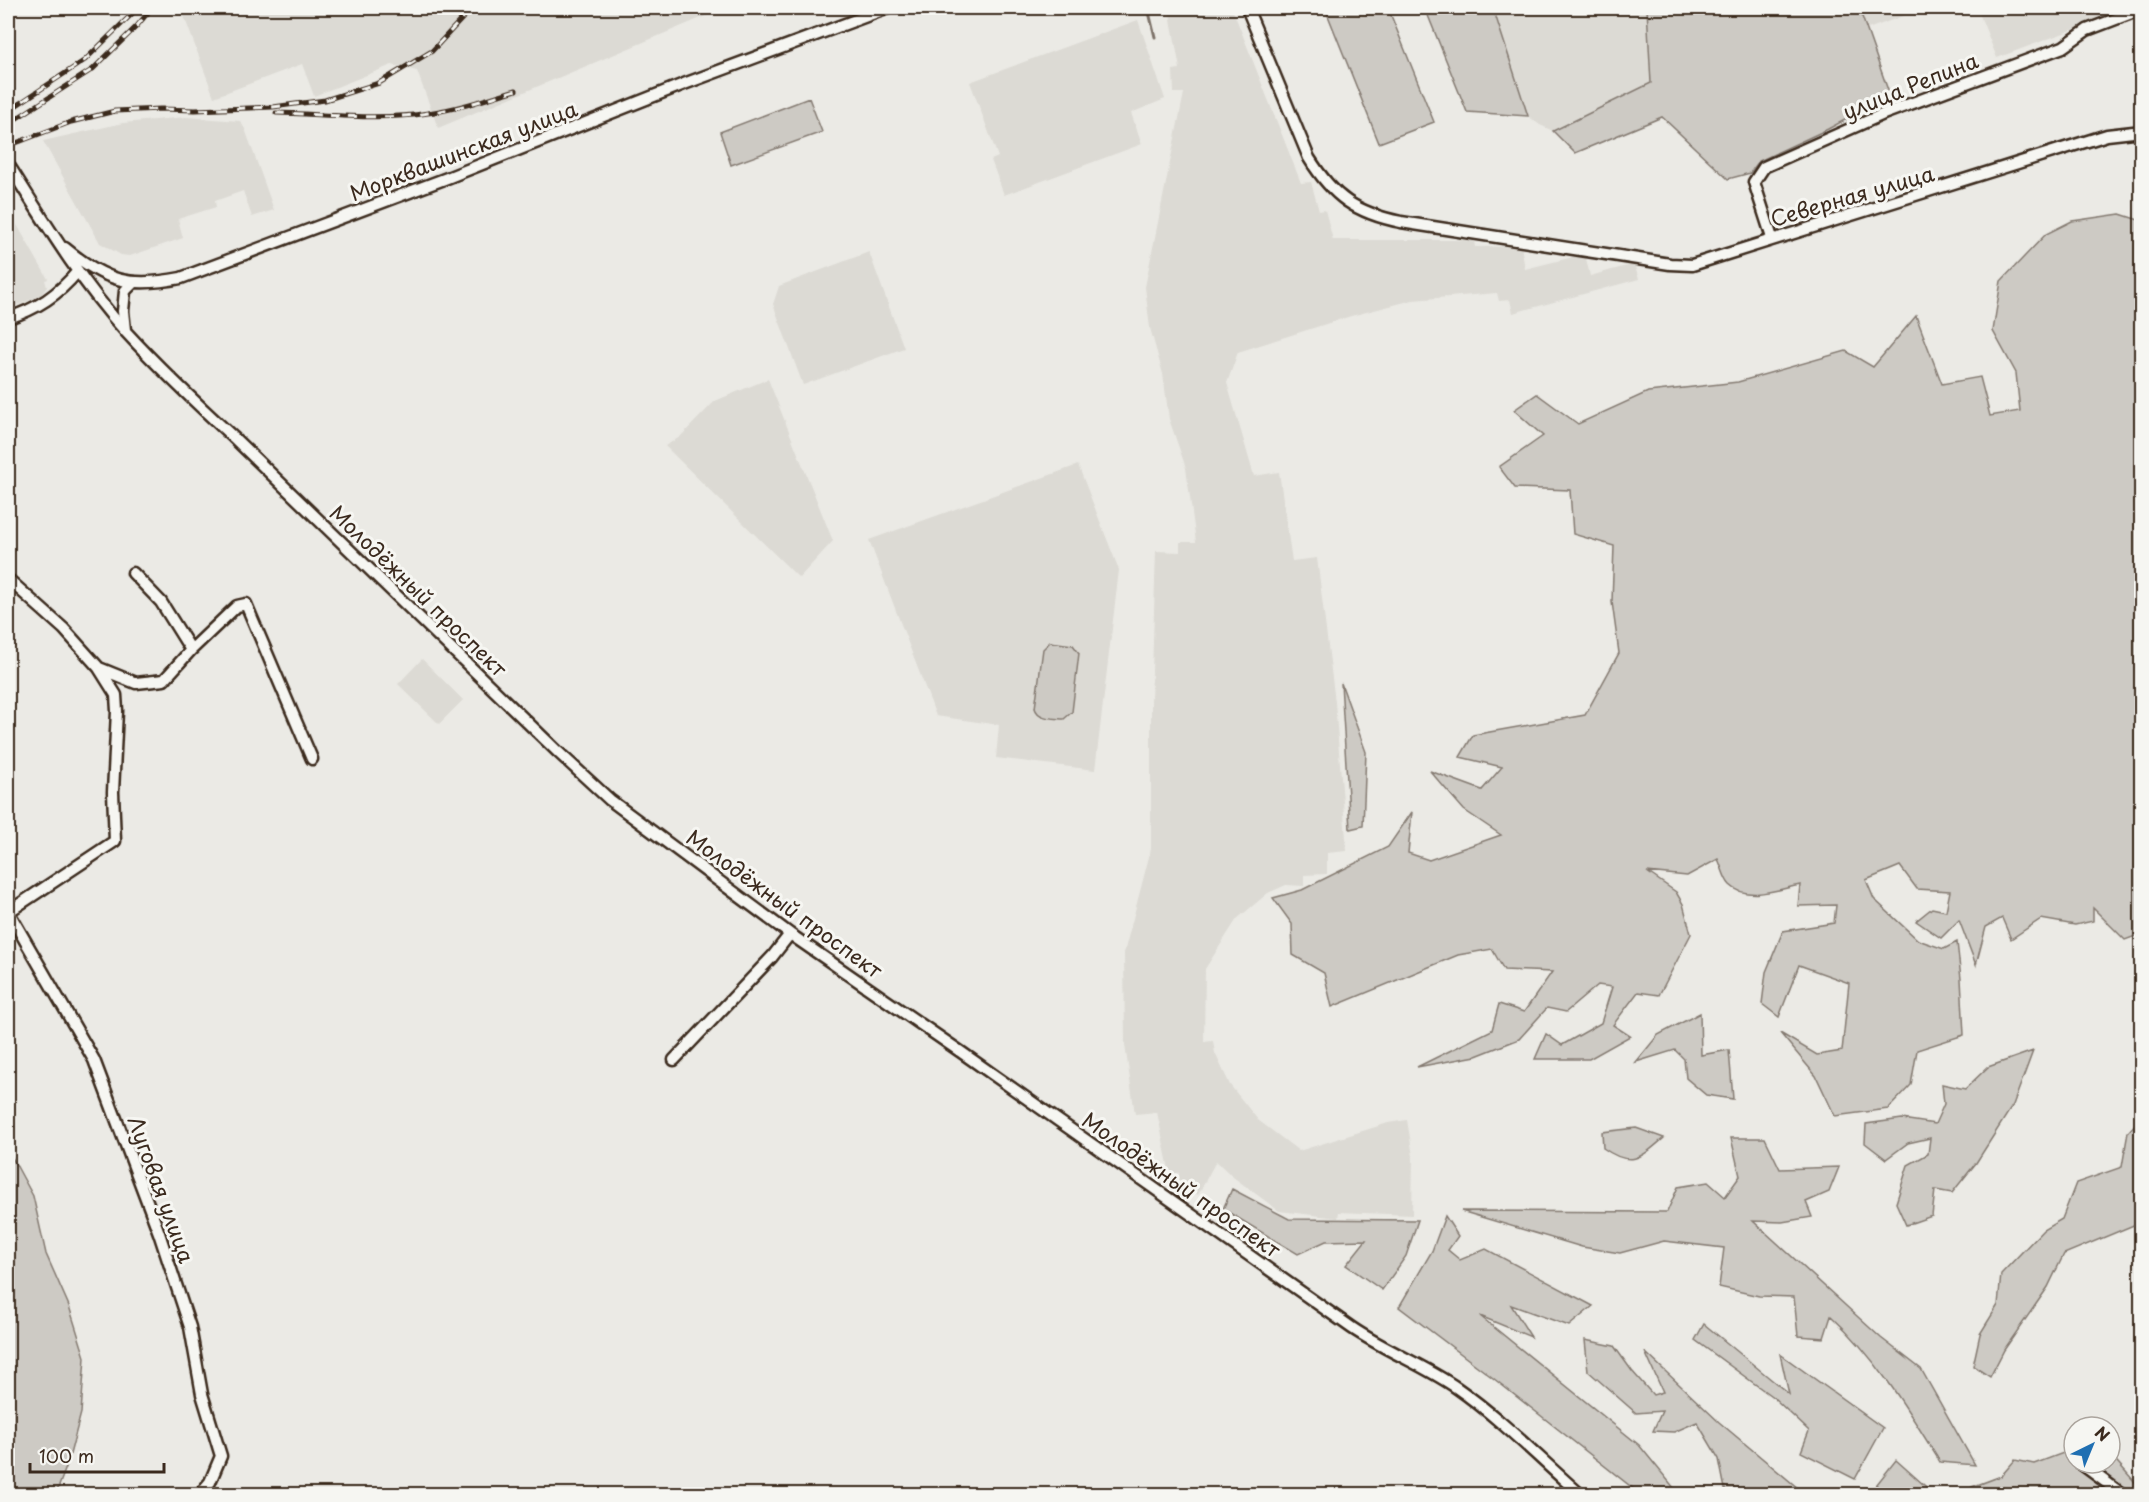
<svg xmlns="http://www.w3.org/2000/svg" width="2149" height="1502" font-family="'Playpen Sans',sans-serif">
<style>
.built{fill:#dcdad4}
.green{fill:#cdcac4;stroke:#847a71;stroke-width:1.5}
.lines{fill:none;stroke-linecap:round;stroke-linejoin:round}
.stream{stroke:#7c7167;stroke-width:3}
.minor-casing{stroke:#3b2a1e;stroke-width:15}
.minor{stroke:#f6f6f2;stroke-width:10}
.rail-casing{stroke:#3b2a1e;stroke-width:5}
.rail{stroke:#f6f6f2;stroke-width:3;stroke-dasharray:9;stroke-linecap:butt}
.labels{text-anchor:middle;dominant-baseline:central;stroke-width:6;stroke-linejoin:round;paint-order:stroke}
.street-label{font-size:21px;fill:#3b2a1e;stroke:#f6f6f2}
</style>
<rect width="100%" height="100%" fill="#ebeae5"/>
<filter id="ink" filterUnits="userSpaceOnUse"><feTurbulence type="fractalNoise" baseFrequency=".0167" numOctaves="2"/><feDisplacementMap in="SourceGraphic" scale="12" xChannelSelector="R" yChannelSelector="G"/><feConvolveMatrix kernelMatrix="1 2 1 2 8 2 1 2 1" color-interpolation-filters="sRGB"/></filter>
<g filter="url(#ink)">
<!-- built -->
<path class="built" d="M181,8H725L438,128L417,71L392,65L314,96L302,64L214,97Z
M1169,8H1232L1301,183L1311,182L1319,211L1325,210L1333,240H1474L1475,247L1521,246L1525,269L1585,254L1590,276L1634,264L1639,279L1513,313L1510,300L1499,301L1497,293L1413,300L1351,316L1238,352L1227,383L1254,476L1279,472L1292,561L1317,558L1335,702L1347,851L1327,853V874L1304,875V886L1286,885L1268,893L1237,919L1205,969L1204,1042L1213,1041L1215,1053L1230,1085L1258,1120L1299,1151L1388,1123L1407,1120L1413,1156L1412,1215L1339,1212L1338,1218L1279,1211L1233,1177L1216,1161L1198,1195L1178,1179L1179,1173L1170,1174L1157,1112L1135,1114L1125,1045L1124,953L1151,849V702L1156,551L1180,552V542H1196L1186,468L1169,419L1163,374L1150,328L1145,287L1184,93H1174L1173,70L1180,69Z
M1493,8H1647L1651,83L1553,131L1540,125L1528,116Z
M1859,8H1924L1868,29Z
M1977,8H2131L1997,58Z
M1138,20L1165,99L1131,113L1142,144L1004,195L991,160L998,157L970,82Z
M186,117L240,121L245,129L274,210L252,217L243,191L215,201L216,207L178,219L183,238L130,256L121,255L100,243L43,141L123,123Z
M8,209L48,279L45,280L47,287L40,296L8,309Z
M869,252L904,348L803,385L773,304L779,286Z
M768,379L833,541L799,578L665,446L680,437L715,401Z
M1078,465L1119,570L1095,770L996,758L999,725L936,716L869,540Z
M422,659L463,700L439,724L398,684Z"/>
<!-- green -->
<path class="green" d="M1325,8H1388L1434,122L1379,143Z
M1425,8H1493L1528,116L1467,112Z
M1647,8H1859L1890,96L1828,129L1759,161L1750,173L1728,179L1662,117L1575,153L1553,131L1651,83Z
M809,98L822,132L731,165L720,132Z
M2120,214L2142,221L2141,934L2125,940L2093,908V921L2075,925L2041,919L2011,939L2002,918L1986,927L1976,965L1959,920L1941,938L1916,921L1932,908L1946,911L1950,891L1917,889L1900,866L1866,880L1874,899L1918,940L1944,949L1957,942L1961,979L1964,1035L1917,1050L1911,1085L1888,1109L1835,1116L1816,1076L1780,1033L1817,1055L1842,1051L1849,983L1799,965L1779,1017L1762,1004L1766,972L1783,931L1834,923L1836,905L1798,906L1800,885C1780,889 1747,902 1730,885C1724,879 1722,867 1718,859L1687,876L1647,872L1676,892L1683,904L1691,934L1659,995L1638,992L1613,1025L1630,1036L1589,1059H1535L1546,1034L1562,1045L1601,1023L1612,987L1598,985L1566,1012L1547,1008L1519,1039L1476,1056L1417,1067L1492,1030L1499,1004L1524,1012L1552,972L1504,970L1492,949L1458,955L1332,1007L1324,973L1293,955L1292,924L1273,898L1302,890L1388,847L1412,812L1408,853L1429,860L1501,835L1464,810L1430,771L1482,790L1502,767L1460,757L1473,735L1585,715L1619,653L1612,602L1614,546L1573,534L1570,490L1515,488L1499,467L1543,436L1514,410L1537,394L1578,424L1648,392L1738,382L1846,351L1873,367L1916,316L1942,384L1980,377L1990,416L2020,411L2016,373L1993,331L2001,281L2046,234L2072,221Z
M1050,642L1073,645L1079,653L1072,712L1064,719C1053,718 1038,719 1035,708L1043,649Z
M1341,683L1366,752L1363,826L1350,829Z
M1700,1013L1701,1055L1729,1050L1733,1099L1706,1095L1686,1078L1684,1059L1675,1050L1636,1062L1658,1035Z
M2033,1051L2013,1105L1976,1163L1952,1193L1935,1190L1932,1216L1906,1225L1896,1203L1908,1165L1928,1154L1930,1138L1908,1143L1886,1159L1865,1143L1866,1124L1902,1119L1935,1124L1944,1104L1942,1084L1965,1089L1988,1067Z
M2141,1118V1222L2064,1254L2048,1287L2004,1350L1990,1377L1973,1366L1980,1334L1998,1305L2001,1274L2043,1230L2062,1219L2076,1183L2122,1167L2128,1132Z
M1636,1128L1664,1138C1641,1158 1631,1168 1603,1148L1602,1132Z
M1731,1138H1765L1780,1169L1839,1167L1829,1192L1806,1202L1812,1217L1782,1222L1753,1221L1881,1338L1921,1369L1975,1465L1940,1462C1908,1410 1876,1357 1831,1316L1824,1338L1798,1336L1794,1297L1759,1296L1719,1287L1724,1248L1664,1241L1620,1253L1582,1247L1461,1211L1667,1212L1678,1187L1708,1182L1725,1197L1740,1176Z
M8,1150L33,1196L46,1254L69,1306L85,1357L81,1413L68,1462L56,1494H8Z
M1232,1189L1289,1219L1418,1220L1406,1256L1382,1290L1346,1265L1366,1240L1326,1241L1298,1254L1223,1209Z
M1445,1216L1458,1236L1448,1250L1460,1260L1486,1249L1593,1306L1569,1326L1511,1305L1531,1337L1480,1316L1639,1445L1679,1494H1652L1634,1489L1493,1378L1399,1307L1432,1251Z
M1704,1324L1789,1394L1780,1354L1883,1428L1855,1479L1801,1452L1809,1431L1774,1398L1695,1340Z
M1585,1340L1614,1346L1632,1371L1653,1395L1663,1392L1645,1352L1719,1422L1805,1494H1726L1719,1459L1697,1422L1674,1432L1653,1431L1662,1411L1636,1413L1588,1371Z
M2074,1449V1463H2110V1454L2142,1490L2141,1494H1966L1972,1487L2001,1476L2015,1460L2034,1464Z
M1896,1460L1933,1493V1494H1869Z"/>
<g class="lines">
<!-- stream -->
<path class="stream" d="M1148,8L1155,37"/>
<defs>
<path id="minor" d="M1247,8L1309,158C1333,197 1356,213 1401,222L1670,264L1692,265L2107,135L2142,131
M8,164C44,221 80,281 126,332C160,369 196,403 233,437L558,752L610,800L790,934L961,1052L1352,1328C1386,1351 1424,1365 1457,1388C1500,1418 1541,1460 1580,1494
M1772,238L1754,182L1764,167L1886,113L2063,47L2087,30L2142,9
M65,248C106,282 130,288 181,278L447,178L684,84L888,8
M8,318C37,309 58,295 78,271
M125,330L123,311L125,291L133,283
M133,573L161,602L191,650
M8,579L64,629L99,668L116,695L117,711L113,792L115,841L8,912
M99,668L136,683L164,680L191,650L237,606L246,604L312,759
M8,911L94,1060L159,1233L190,1327L202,1394L221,1456L210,1482L200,1494
M674,1060L772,957L790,934
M2080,1463L2122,1494"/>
</defs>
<!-- minor casing -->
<use href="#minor" class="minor-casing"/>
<!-- minor -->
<use href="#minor" class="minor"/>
<defs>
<path id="rail" d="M8,111L85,60L138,8
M276,113C324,114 381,121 428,113C458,109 487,99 516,90
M8,124L93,69L136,27L152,8
M8,146L71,122L115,111L161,109L195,110L273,107L325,100L379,83L432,51L472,8"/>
</defs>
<!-- rail casing -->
<use href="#rail" class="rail-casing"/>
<!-- rail -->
<use href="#rail" class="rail"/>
</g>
</g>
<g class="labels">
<!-- street labels -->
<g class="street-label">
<text transform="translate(1910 85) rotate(-22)">улица Репина</text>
<text transform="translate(463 150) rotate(-21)">Морквашинская улица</text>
<text transform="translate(1852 195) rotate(-16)">Северная улица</text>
<text transform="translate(419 590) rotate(44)">Молодёжный проспект</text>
<text transform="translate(785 903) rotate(36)">Молодёжный проспект</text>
<text transform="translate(1182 1184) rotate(35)">Молодёжный проспект</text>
<text transform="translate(162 1189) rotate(70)">Луговая улица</text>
</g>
</g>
<!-- margin -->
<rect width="2149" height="1502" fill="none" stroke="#f6f6f2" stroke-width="30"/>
<rect x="15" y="15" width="2119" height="1472" fill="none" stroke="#3b2a1e" stroke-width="2" filter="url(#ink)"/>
<!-- north arrow -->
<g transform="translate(2092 1445) rotate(43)"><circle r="28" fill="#f6f6f2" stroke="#aba49d" stroke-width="1.5"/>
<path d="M0-4.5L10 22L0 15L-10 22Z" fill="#1f6fb2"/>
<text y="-9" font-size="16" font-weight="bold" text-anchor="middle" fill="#3b2a1e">N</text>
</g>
<!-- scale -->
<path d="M30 1463v9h134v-9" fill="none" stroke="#3b2a1e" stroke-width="3"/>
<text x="39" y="1463" font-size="18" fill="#3b2a1e" stroke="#f6f6f2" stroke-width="4.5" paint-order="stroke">100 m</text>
</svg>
